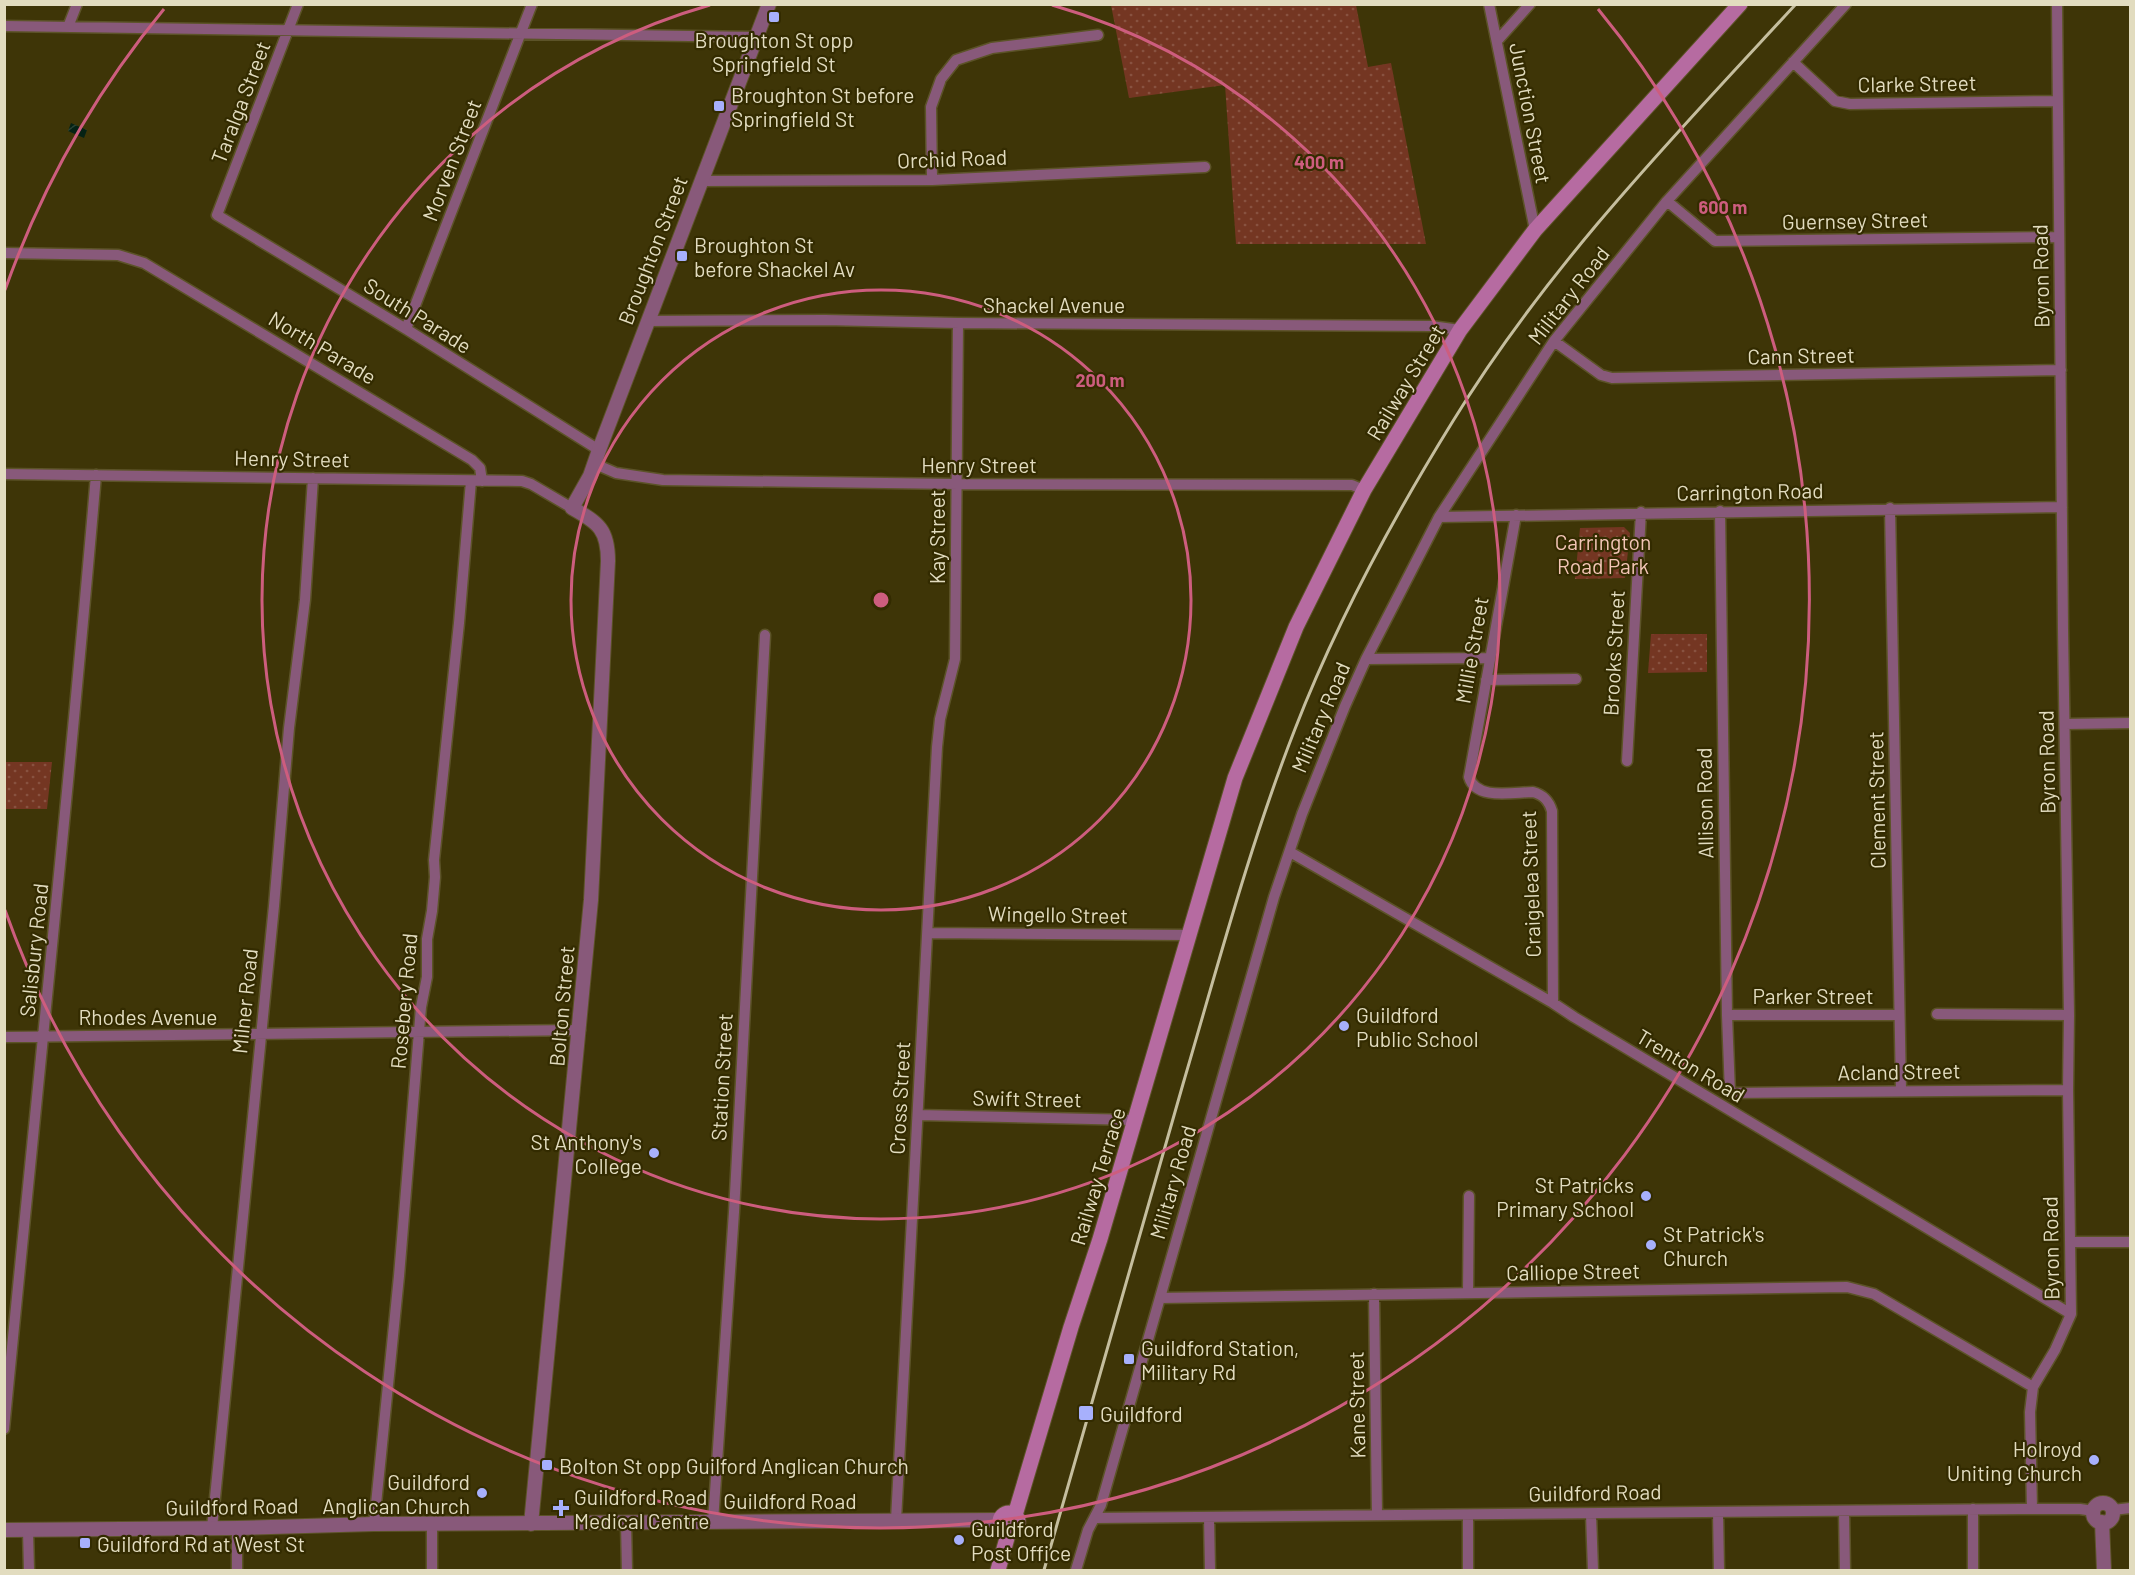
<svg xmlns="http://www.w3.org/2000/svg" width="2135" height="1575" font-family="Barlow,sans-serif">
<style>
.grass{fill:url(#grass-dots)}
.water{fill:url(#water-waves)}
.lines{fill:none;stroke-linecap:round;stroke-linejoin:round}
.minor-casing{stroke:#5c5328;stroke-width:13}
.tertiary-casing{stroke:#5c5328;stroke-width:16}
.secondary-casing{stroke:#5c5328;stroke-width:17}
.minor{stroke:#88597a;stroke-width:10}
.tertiary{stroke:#88597a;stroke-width:14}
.secondary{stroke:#b66ba1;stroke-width:15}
.rail{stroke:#c5be9e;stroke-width:3}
.ring{fill:none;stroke:#cd5d7e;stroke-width:3}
.poi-dot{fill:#a7b0fc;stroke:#332b00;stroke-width:2}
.labels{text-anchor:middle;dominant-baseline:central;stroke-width:4.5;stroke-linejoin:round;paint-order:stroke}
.poi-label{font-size:21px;fill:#e2dcbf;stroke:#332b00;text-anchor:start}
.street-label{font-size:21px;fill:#e2dcbf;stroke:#332b00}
.park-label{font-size:21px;fill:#f4c6b7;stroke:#332b00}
.centre{fill:#cd5d7e;stroke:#332b00;stroke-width:3}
.ring-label{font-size:18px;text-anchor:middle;font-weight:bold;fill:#cd5d7e;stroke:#332b00;stroke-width:4.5;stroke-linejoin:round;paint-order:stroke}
</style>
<defs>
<pattern id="grass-dots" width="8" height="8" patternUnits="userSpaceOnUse" patternTransform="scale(1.5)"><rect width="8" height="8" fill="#743622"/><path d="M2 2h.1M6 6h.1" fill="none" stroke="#885240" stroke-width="1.8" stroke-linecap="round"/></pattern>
<pattern id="water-waves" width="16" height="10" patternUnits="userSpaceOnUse" patternTransform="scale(1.5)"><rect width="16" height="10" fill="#052214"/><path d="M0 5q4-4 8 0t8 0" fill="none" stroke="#294234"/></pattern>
</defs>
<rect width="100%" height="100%" fill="#3e3507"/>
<!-- grass -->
<path class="grass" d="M1111,5H1356L1368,67L1391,63L1426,244H1236L1225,85L1129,98Z
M1624,527L1630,533L1625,578L1575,579L1580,528Z
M1651,634H1707V672L1648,673Z
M5,762H52L47,809H5Z"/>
<!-- water -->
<path class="water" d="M71,123L87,130L84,138L68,131Z"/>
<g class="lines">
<defs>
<path id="minor" d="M298,4L217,215L406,329L599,450
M1489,4L1535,230
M4,26L756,37
M68,27L77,4
M1497,41L1530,4
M1793,62L1835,101L1850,104L2057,101
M932,180L931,107L941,79L956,60L992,48L1098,35
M701,181L932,180L1205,167
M1667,201L1715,241L2059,237
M4,253L118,255L144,263L472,460L480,468L482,481
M648,321L825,320L958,323L1431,326L1460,330
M406,329L532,4
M1554,341L1601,375L1612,378L2061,370
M595,464L616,473L663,480L956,484L1352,485L1364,490
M4,474L522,481L531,484L572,508
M1890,508L1901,1090
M1720,511L1727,1015L1730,1093
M1516,515L1469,777C1476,801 1514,792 1533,792C1544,795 1549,801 1552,811L1553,1003
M1439,517L2062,507
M1366,659L1490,658
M1486,680L1576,679
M2065,724L2130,723
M1627,761L1641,512
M1290,852L1553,1003L1574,1017L2071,1314
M928,933L1188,935
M1937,1014L2069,1015
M1727,1015H1899
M4,1037L580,1030
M1730,1093L2068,1090
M918,1115L1135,1120
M2070,1242H2130
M1468,1292L1469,1196
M1374,1294L1377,1515
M1160,1298L1847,1287L1874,1294L2033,1387
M4,1429C35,1111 69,793 96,475
M1973,1509V1570
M2032,1509L2030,1412L2033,1387L2055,1350L2071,1314L2068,1090L2069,1015L2063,629L2057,4
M2113,1510L2130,1508
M1844,1511L1845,1570
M1718,1512L1719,1570
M1591,1514L1593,1570
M1468,1515V1570
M1209,1517L1210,1570
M1095,1518L2020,1509H2080L2094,1511
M896,1520L937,747L940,719L955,659L958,323
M713,1522L734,1212L765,635
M626,1523L627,1570
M374,1524L399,1276L421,1007L427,977V939L432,911L435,877L434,860L459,623L471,481
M432,1525V1570
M212,1528L274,906L289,728L305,600L313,478
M237,1528V1570
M28,1530L29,1570
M1076,1570L1088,1530L1101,1505L1274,897L1302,814L1345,706L1366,659L1439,517L1554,341L1667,201L1846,4"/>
<path id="tertiary" d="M2093 1513a10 10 0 1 1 20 0a10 10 0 1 1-20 0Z
M2102,1522L2104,1570
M531,1524L591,900L608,561C608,530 599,523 572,508L590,476L599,450L769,4
M4,1530L237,1528L374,1524L1000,1520"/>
<path id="secondary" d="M1000 1522a9 9 0 1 1 18 0a9 9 0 1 1-18 0Z
M1015,1515L1071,1327L1100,1239L1235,778L1296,627L1364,490L1460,330L1535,230L1740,4
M998,1570L1009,1531"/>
</defs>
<!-- minor casing -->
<use href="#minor" class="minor-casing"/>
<!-- tertiary casing -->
<use href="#tertiary" class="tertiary-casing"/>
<!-- secondary casing -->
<use href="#secondary" class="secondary-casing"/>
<!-- minor -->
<use href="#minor" class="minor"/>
<!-- tertiary -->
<use href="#tertiary" class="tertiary"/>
<!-- secondary -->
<use href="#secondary" class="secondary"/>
<!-- rail -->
<path class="rail" d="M1044,1570C1090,1408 1137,1246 1183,1084C1218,965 1250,844 1295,729C1336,623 1393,518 1453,421C1547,267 1674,136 1796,4"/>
</g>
<!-- distance rings -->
<g class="ring">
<circle cx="881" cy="600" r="310"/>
<path d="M1052 5A619 619 0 1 1 710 5"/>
<path d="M5 290A929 929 0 0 1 164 9M1598 9A929 929 0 1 1 5 910"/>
</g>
<!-- markers -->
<g class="poi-dot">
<rect x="768" y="11" width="12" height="12" rx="3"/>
<rect x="713" y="100" width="12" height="12" rx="3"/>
<rect x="676" y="250" width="12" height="12" rx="3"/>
<circle cx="1344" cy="1026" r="6"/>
<circle cx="654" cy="1153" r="6"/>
<circle cx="1646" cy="1196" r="6"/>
<circle cx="1651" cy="1245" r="6"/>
<rect x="1123" y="1353" width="12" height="12" rx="3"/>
<rect x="1078" y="1405" width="16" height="16" rx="3"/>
<circle cx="2094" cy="1460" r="6"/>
<rect x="541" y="1459" width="12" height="12" rx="3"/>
<circle cx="482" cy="1493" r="6"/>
<path d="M558 1499h6v6h6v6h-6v6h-6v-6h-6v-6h6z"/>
<circle cx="959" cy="1540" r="6"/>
<rect x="79" y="1537" width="12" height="12" rx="3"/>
</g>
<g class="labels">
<!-- poi labels -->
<g class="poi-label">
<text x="774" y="39" text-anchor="middle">Broughton St opp<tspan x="774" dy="24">Springfield St</tspan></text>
<text x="731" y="94">Broughton St before<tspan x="731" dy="24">Springfield St</tspan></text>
<text x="694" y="244">Broughton St<tspan x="694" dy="24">before Shackel Av</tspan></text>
<text x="1356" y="1014">Guildford<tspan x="1356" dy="24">Public School</tspan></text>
<text x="642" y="1141" text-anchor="end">St Anthony's<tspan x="642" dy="24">College</tspan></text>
<text x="1634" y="1184" text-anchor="end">St Patricks<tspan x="1634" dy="24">Primary School</tspan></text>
<text x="1663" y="1233">St Patrick's<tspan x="1663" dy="24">Church</tspan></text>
<text x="1141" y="1347">Guildford Station,<tspan x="1141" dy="24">Military Rd</tspan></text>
<text x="1100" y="1413">Guildford</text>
<text x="2082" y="1448" text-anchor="end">Holroyd<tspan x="2082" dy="24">Uniting Church</tspan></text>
<text x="559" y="1465">Bolton St opp Guilford Anglican Church</text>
<text x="470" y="1481" text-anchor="end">Guildford<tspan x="470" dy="24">Anglican Church</tspan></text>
<text x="574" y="1496">Guildford Road<tspan x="574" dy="24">Medical Centre</tspan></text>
<text x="971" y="1528">Guildford<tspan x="971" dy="24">Post Office</tspan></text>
<text x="97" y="1543">Guildford Rd at West St</text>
</g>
<!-- street labels -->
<g class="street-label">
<text transform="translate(1917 83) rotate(-1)">Clarke Street</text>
<text transform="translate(240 102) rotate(-69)">Taralga Street</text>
<text transform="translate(1531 113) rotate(79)">Junction Street</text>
<text transform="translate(952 158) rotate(-2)">Orchid Road</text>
<text transform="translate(451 160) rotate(-69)">Morven Street</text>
<text transform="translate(1855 220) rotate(-1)">Guernsey Street</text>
<text transform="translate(652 250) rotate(-69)">Broughton Street</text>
<text transform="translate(2040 276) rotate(-91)">Byron Road</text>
<text transform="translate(1568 295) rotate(-52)">Military Road</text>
<text x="1054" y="304">Shackel Avenue</text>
<text transform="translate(418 315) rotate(32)">South Parade</text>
<text transform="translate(323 347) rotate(31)">North Parade</text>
<text transform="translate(1801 355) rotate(-1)">Cann Street</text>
<text transform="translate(1405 382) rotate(-59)">Railway Street</text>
<text transform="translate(292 458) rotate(1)">Henry Street</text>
<text x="979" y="464">Henry Street</text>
<text transform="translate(1750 491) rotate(-1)">Carrington Road</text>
<text transform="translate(936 537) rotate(-90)">Kay Street</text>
<text transform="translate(1471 650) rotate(-80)">Millie Street</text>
<text transform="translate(1613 653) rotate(-87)">Brooks Street</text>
<text transform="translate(1320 717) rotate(-67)">Military Road</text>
<text transform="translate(2046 762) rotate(-91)">Byron Road</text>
<text transform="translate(1876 800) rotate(-91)">Clement Street</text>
<text transform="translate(1704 803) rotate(-91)">Allison Road</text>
<text transform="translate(1530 884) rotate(-92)">Craigelea Street</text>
<text transform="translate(1058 914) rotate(1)">Wingello Street</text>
<text transform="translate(33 950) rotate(-84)">Salisbury Road</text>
<text x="1813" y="995">Parker Street</text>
<text transform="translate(244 1001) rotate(-84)">Milner Road</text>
<text transform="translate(403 1001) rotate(-85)">Rosebery Road</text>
<text transform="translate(561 1006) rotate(-85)">Bolton Street</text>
<text x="148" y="1016">Rhodes Avenue</text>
<text transform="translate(1691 1065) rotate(31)">Trenton Road</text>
<text transform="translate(1899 1071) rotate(-1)">Acland Street</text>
<text transform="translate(721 1077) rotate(-87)">Station Street</text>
<text transform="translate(899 1098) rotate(-87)">Cross Street</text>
<text transform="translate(1027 1098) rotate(1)">Swift Street</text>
<text transform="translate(1097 1176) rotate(-73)">Railway Terrace</text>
<text transform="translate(1172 1182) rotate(-74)">Military Road</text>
<text transform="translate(2050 1248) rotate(-91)">Byron Road</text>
<text transform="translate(1573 1271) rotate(-1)">Calliope Street</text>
<text transform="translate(1356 1405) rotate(-91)">Kane Street</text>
<text transform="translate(1595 1492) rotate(-1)">Guildford Road</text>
<text x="790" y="1500">Guildford Road</text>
<text transform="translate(232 1506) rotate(-1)">Guildford Road</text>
</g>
<!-- park labels -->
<g class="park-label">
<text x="1603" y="541">Carrington<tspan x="1603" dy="24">Road Park</tspan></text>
</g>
</g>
<circle cx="881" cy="600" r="9" class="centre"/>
<g class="ring-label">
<text x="1319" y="169">400 m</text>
<text x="1723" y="214">600 m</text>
<text x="1100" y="387">200 m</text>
</g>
<!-- border -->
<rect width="2135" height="1575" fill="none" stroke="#e2dcbf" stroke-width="12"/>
</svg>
